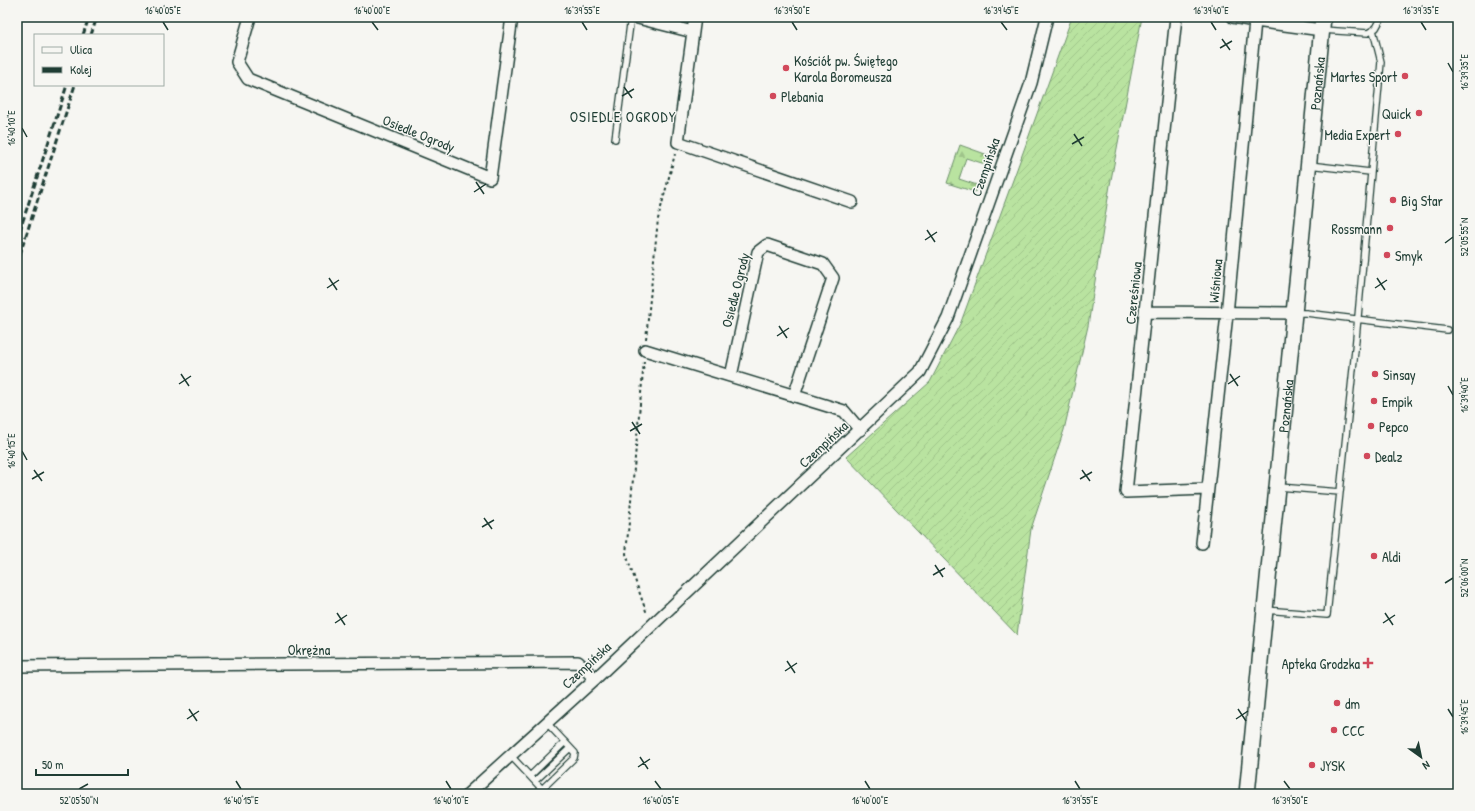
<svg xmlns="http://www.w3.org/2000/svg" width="1475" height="811" font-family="'Patrick Hand',sans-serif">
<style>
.forest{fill:url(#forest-firs);stroke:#6c906a}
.garden{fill:url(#garden-furrows);stroke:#6c906a}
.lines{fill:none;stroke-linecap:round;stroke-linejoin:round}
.lane-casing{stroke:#1f3d34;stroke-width:8}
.street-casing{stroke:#1f3d34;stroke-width:14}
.secondary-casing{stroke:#1f3d34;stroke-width:18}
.path{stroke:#1f3d34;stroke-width:2;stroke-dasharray:3 3;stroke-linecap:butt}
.lane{stroke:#f6f6f2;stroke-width:5.5}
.street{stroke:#f6f6f2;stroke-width:11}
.secondary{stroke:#f6f6f2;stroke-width:15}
.rail{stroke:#1f3d34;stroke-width:3;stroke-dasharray:6 3;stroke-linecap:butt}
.ticks{fill:none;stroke:#1f3d34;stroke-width:1.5}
.poi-dot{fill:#d1495b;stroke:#f6f6f2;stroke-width:1.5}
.labels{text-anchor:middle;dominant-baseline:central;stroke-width:3;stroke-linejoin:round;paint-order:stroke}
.poi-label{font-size:14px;fill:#1f3d34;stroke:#f6f6f2;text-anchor:start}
.street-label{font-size:14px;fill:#1f3d34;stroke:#f6f6f2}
.neighbourhood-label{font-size:15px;letter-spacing:1px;fill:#1f3d34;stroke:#f6f6f2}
.neatline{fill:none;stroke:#1f3d34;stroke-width:1.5}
.ticks-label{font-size:10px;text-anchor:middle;fill:#1f3d34}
</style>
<defs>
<pattern id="forest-firs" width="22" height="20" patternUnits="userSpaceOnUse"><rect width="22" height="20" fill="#b9e3a0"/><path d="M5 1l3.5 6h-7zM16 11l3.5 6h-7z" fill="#9fc48a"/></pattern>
<pattern id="garden-furrows" width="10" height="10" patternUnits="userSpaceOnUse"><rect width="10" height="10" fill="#b9e3a0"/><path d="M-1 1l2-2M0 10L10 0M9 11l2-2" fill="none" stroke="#9fc48a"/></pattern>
</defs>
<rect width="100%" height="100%" fill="#f6f6f2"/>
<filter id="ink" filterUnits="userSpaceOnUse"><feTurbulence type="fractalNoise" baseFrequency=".025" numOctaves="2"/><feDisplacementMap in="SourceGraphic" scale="8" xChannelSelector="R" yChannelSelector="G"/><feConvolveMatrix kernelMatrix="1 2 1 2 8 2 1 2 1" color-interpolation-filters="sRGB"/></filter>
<g filter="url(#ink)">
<!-- forest -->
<path class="forest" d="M960,145L988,155L985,164L966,158L959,179L977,185L975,192L947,183Z"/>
<!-- garden -->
<path class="garden" d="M1072,17H1142L1110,185L1088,326L1064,430L1031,529L1017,635L846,457L930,382L961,322L1021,158Z"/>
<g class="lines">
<defs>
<path id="lane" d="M1322,30L1368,33L1376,28L1382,17
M615,139L631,17
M1309,165L1370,172
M1295,313H1306L1447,330
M1279,487L1340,492L1355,350L1381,62L1373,30
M1265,610L1327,615L1340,492
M510,755L542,789L574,758L575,753L546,722
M530,776L565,742
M535,781L570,748"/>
<path id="street" d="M250,17L237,62L248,79L490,178L512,17
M634,17L693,32
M695,17L678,142L852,202
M1176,17L1126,492L1207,489
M1233,17L1255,21L1322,30
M1146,312L1294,313
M645,350L844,411L860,430
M731,376L758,252L767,245L823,264L833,278L794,396
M1202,543L1227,314L1255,21
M17,666L578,662L595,679
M468,794L595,679L920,372L948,318L1031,83L1047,17"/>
<g id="secondary">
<path id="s1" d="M1247,794L1323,17"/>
</g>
</defs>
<!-- lane casing -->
<use href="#lane" class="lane-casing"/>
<!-- street casing -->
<use href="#street" class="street-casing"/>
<!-- secondary casing -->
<use href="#secondary" class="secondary-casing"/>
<!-- path -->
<path class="path" d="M646,339L658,219L675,154
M644,361L626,554L647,614"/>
<!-- lane -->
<use href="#lane" class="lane"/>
<!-- street -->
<use href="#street" class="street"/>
<!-- secondary -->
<use href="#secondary" class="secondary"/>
<!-- rail -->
<path class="rail" d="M83,35L89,17
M91,35L97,17
M17,239L67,85
M17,263L75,85"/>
</g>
</g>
<!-- ticks -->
<path class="ticks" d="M163,22L168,30M372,22L378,30M582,22L587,30M792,22L797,30M1001,22L1007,30M1211,22L1216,30M1421,22L1426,30M1222,39L1230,50M1220,48L1232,41M1448,63L1453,72M624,87L632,98M622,96L634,89M22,128L27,137M1074,134L1082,146M1072,144L1084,137M476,182L484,194M474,192L486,184M927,230L935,242M925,240L937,232M1445,243L1453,237M329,278L337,290M1377,278L1385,290M327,288L339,280M1375,288L1387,280M779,326L787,338M777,336L789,328M181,374L189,386M1230,374L1238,386M179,384L191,376M1228,384L1240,376M1448,386L1453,395M632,422L640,434M630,431L642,424M22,451L27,460M34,470L42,481M1082,470L1090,481M32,479L44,472M1080,479L1092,472M484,518L492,529M482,527L494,520M935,565L943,577M933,575L945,568M1445,583L1453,578M337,613L345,625M1385,613L1393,625M335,623L347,615M1383,623L1395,615M787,661L795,673M785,671L797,663M189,709L197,721M1238,709L1246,721M1448,709L1453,717M187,719L199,711M1236,719L1248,711M640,757L648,769M638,767L650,759M236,781L241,789M446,781L451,789M655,781L661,789M865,781L870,789M1075,781L1080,789M1284,781L1290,789M79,789L88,784"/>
<!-- markers -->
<g class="poi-dot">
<circle cx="786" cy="68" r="4"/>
<circle cx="1405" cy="76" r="4"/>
<circle cx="773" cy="96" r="4"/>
<circle cx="1419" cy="113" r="4"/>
<circle cx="1398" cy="134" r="4"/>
<circle cx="1393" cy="200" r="4"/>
<circle cx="1390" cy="228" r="4"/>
<circle cx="1387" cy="255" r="4"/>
<circle cx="1375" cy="374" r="4"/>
<circle cx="1374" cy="401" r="4"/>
<circle cx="1371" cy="426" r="4"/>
<circle cx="1367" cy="456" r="4"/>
<circle cx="1374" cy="556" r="4"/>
<path d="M1366 657h4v4h4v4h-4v4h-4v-4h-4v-4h4z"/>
<circle cx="1337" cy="703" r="4"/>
<circle cx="1334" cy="730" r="4"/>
<circle cx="1312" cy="765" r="4"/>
</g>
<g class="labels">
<!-- poi labels -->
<g class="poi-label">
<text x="794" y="60">Kościół pw. Świętego<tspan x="794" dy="16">Karola Boromeusza</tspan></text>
<text x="1397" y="76" text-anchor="end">Martes Sport</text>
<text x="781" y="96">Plebania</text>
<text x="1411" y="113" text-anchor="end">Quick</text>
<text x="1390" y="134" text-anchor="end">Media Expert</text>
<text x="1401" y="200">Big Star</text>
<text x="1382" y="228" text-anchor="end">Rossmann</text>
<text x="1395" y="255">Smyk</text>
<text x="1383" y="374">Sinsay</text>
<text x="1382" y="401">Empik</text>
<text x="1379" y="426">Pepco</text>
<text x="1375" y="456">Dealz</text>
<text x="1382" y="556">Aldi</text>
<text x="1360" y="663" text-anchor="end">Apteka Grodzka</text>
<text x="1345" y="703">dm</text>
<text x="1342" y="730">CCC</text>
<text x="1320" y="765">JYSK</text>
</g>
<!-- street labels -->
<g class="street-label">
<text stroke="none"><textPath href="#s1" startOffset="714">Poznańska</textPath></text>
<text transform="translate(419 133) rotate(22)">Osiedle Ogrody</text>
<text transform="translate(985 167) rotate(-71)">Czempińska</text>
<text transform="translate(1215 281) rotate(-85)">Wiśniowa</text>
<text transform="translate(735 290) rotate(-76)">Osiedle Ogrody</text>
<text transform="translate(1133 293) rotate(-84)">Czereśniowa</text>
<text stroke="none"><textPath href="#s1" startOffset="390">Poznańska</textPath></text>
<text transform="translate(823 444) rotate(-43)">Czempińska</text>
<text x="309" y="649">Okrężna</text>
<text transform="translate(586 665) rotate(-43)">Czempińska</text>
</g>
<!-- neighbourhood labels -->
<g class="neighbourhood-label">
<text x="623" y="116">OSIEDLE OGRODY</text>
</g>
</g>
<!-- margin -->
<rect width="1475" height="811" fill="none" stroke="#f6f6f2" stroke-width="44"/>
<!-- legend -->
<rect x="34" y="34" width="130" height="52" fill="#f6f6f2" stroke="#a0aca6"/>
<rect x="42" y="47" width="20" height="6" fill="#f6f6f2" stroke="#a0aca6"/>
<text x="70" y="54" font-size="12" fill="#1f3d34">Ulica</text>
<rect x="42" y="67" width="20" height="6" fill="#1f3d34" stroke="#a0aca6"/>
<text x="70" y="74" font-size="12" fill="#1f3d34">Kolej</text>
<!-- north arrow -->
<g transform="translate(1421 757) rotate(147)" stroke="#f6f6f2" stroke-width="3" paint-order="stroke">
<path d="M0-3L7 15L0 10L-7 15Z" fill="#1f3d34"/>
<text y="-6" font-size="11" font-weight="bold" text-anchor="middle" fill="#1f3d34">N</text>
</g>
<!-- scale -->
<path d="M36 769v6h92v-6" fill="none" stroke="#1f3d34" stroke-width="2"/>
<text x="42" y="769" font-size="12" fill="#1f3d34" stroke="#f6f6f2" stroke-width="3" paint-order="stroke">50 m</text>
<rect x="22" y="22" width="1431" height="767" class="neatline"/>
<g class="ticks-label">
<text x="163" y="14">16°40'05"E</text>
<text x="372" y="14">16°40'00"E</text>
<text x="582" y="14">16°39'55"E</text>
<text x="792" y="14">16°39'50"E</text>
<text x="1001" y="14">16°39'45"E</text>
<text x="1211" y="14">16°39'40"E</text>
<text x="1421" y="14">16°39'35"E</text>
<text transform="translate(1464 72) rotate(-90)" y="4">16°39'35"E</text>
<text transform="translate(11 128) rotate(-90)" y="4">16°40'10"E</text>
<text transform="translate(1464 237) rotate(-90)" y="4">52°05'55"N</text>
<text transform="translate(1464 395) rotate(-90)" y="4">16°39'40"E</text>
<text transform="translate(11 451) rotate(-90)" y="4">16°40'15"E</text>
<text transform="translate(1464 578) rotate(-90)" y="4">52°06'00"N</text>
<text transform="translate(1464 717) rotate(-90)" y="4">16°39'45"E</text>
<text x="79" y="804">52°05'50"N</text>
<text x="241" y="804">16°40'15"E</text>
<text x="451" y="804">16°40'10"E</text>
<text x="661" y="804">16°40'05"E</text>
<text x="870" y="804">16°40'00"E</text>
<text x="1080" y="804">16°39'55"E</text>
<text x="1290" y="804">16°39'50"E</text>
</g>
</svg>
